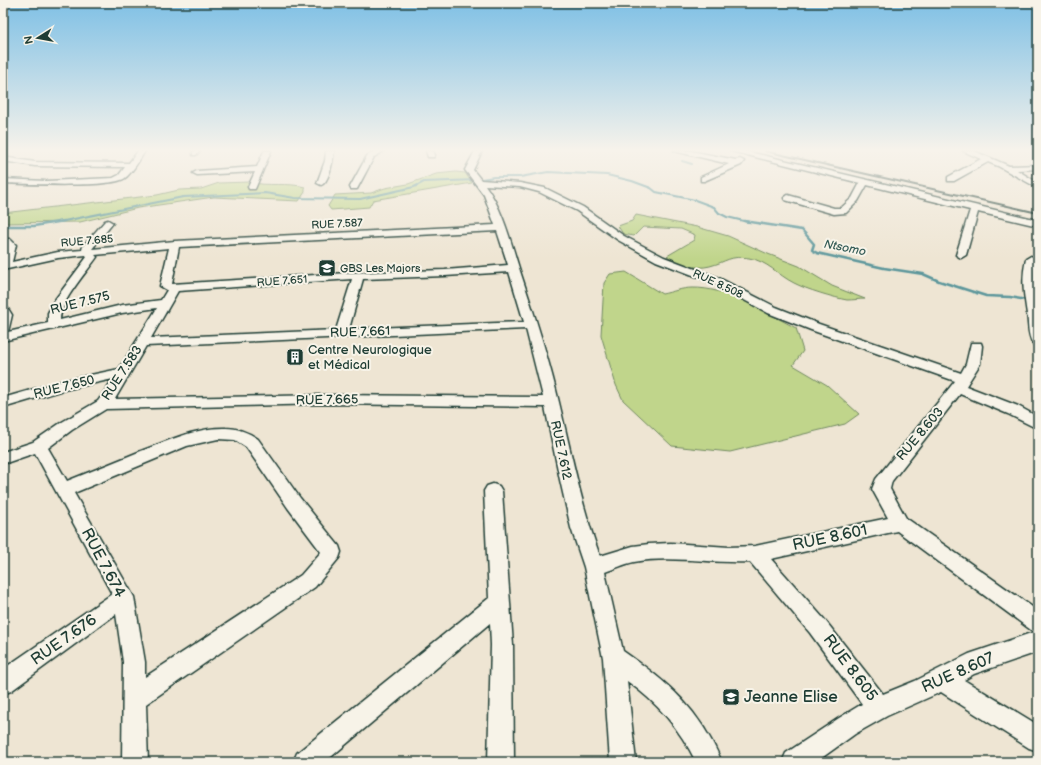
<svg xmlns="http://www.w3.org/2000/svg" width="1041" height="765" font-family="'Balsamiq Sans',sans-serif">
<style>
.green{fill:#c0d58b;stroke:#708960}
.lines{fill:none;stroke-linecap:round;stroke-linejoin:round}
.stream-far1{stroke:#5b969b;stroke-width:2}
.stream{stroke:#5b969b;stroke-width:2.5}
.minor-casing{stroke:#1f3d34;stroke-width:3}
.minor{fill:#f7f3e8;fill-rule:evenodd}
.rail{stroke:#1f3d34;stroke-width:2}
.labels{text-anchor:middle;dominant-baseline:central;stroke-width:4;stroke-linejoin:round;paint-order:stroke}
.far-street-label{font-size:11px;fill:#1f3d34;stroke:#f7f3e8}
.far-poi-label{font-size:11px;fill:#1f3d34;stroke:#f7f3e8;text-anchor:start}
.far-water-label{font-size:12px;font-style:italic;fill:#335b56;stroke:#f7f3e8}
.street-label{font-size:13px;fill:#1f3d34;stroke:#f7f3e8}
.poi-label{font-size:13px;fill:#1f3d34;stroke:#f7f3e8;text-anchor:start}
.near-street-label{font-size:16px;fill:#1f3d34;stroke:#f7f3e8}
.near-poi-label{font-size:16px;fill:#1f3d34;stroke:#f7f3e8;text-anchor:start}
</style>
<rect width="100%" height="100%" fill="#eee5d3"/>
<filter id="ink" filterUnits="userSpaceOnUse"><feTurbulence type="fractalNoise" baseFrequency=".025" numOctaves="2"/><feDisplacementMap in="SourceGraphic" scale="8" xChannelSelector="R" yChannelSelector="G"/><feConvolveMatrix kernelMatrix="1 2 1 2 8 2 1 2 1" color-interpolation-filters="sRGB"/></filter>
<g filter="url(#ink)">
<!-- green -->
<path class="green" d="M456,172L465,173L472,183L373,200L369,207L331,210L328,206L335,195L371,193L385,188L408,184L436,174Z
M249,182C268,187 287,182 305,187V192L299,201L214,197L138,208L80,222L3,223V213L157,195L179,190L201,189L219,183Z
M636,215L697,227L728,236L768,254L799,266L832,286L865,299C860,299 853,300 847,300C835,298 805,289 794,283C778,275 767,261 749,258C730,255 726,262 710,266C695,270 680,264 667,256L694,240L695,235L681,229L643,227L634,236L623,234L618,226L632,221Z
M626,272L662,294C672,292 682,288 692,288C727,287 765,312 796,328L803,351L793,365L827,385L859,414L845,424L730,452L672,446L623,400L616,385L601,335L604,283L610,274Z"/>
<g class="lines">
<!-- stream-far1 -->
<path class="stream-far1" d="M682,161L692,164
M59,222L183,197L265,193L295,198L360,199L414,187L424,182L475,180L494,177H520L548,172L607,175L632,181L651,188L656,192L695,200L714,207L719,213L727,217L748,222"/>
<!-- stream -->
<path class="stream" d="M744,221L802,230L814,244L812,250L817,253L884,268L923,274L939,281L986,296L1010,297L1038,302
M3,226H34L64,221"/>
<defs>
<path id="minor" d="M138,151H145C140,159 132,173 125,178C113,188 22,184 3,183V179L46,181L113,178L119,175L125,167L35,166L3,161V157L35,162L129,163Z
M193,151H200L196,155H193Z
M264,151H271L255,189H249L248,187L255,172L197,175L193,173L197,171L257,167Z
M326,151H334C333,160 329,183 321,185L317,183L325,161Z
M374,151H384L374,157L357,189H351L350,187L367,156Z
M426,151H433L435,155L434,157H428Z
M475,151H482L473,170L481,180L520,183L545,188L583,207L624,236L664,257L719,278L776,307L819,324L961,373L966,364L971,343H981L982,346L980,364L966,386L1018,406L1038,417V429L1008,414L960,394L892,481L890,489L906,518L1038,611V652L974,674L964,680L1038,725V751L1029,748L941,692L887,716L855,734L816,762H782L786,753L839,718L862,704L810,633L750,562C712,564 672,555 634,562C624,564 614,569 605,572L623,651C669,683 699,709 722,762H696C680,729 657,702 627,681L636,762H610L603,658L584,567L571,528L560,480L545,407L327,404L106,409L72,430L48,448L67,481C92,471 117,461 141,451C168,441 197,427 226,428C238,428 248,432 258,439L300,498L339,546L341,552L339,558L315,587L146,704L148,762H122L123,662L116,614L11,691L3,694V669L112,594L35,453L3,464V452L33,442L62,422L98,401L113,379L64,390L3,408V398L62,381L119,369L157,308L122,313L3,341V306L7,307L12,315L8,332L48,323V313L54,301L87,257L86,255L58,258L3,270V257L6,246H3V239H10L16,245L12,262L58,252L82,250L83,246L105,221L108,220L113,223L92,249L175,241L495,225L484,195L465,170ZM485,185L520,187L539,192L577,211L618,240L656,261L711,282L768,313L811,330L955,381L876,479L872,489L888,518L755,546L729,547L671,543L649,544L633,546L600,556C580,502 570,446 556,390C546,350 533,310 520,271C511,243 503,209 485,185ZM497,231L508,265L445,270L347,273L172,284L179,247ZM169,248L160,286L167,290L161,300L122,305L60,320C60,301 86,273 97,257L95,255ZM509,272L524,322L349,329L363,279L445,276ZM352,279L336,330L151,338L178,291ZM526,329L543,397L327,395L115,399L146,346ZM218,439L235,440L246,447L288,508L321,552L301,575L145,677V662L134,597L74,493L187,446ZM897,531L1031,630L1034,632L969,654L915,681L883,694L824,619L771,559Z
M674,151H691L736,160L740,159L744,161L741,165L704,181H701V177L729,164Z
M731,151H745L1038,220V226L978,212L966,255L961,258L956,255L970,210L867,185L858,201L846,213L834,214L785,200L784,198L788,195L834,208H841L852,198L860,183Z
M963,151H974L1009,166L1038,165V169L1017,170L1038,183V188L998,166L988,162L954,181H948V177L981,159Z
M1031,256L1036,259C1032,278 1035,291 1038,310C1040,321 1038,333 1038,345L1033,344C1027,334 1029,325 1027,314C1024,293 1021,281 1026,259Z
M493,484L499,486L502,491L513,645L514,762H488L491,645L490,623L325,762H293L297,753L489,598L484,491L487,486Z"/>
</defs>
<!-- minor casing -->
<use href="#minor" class="minor-casing"/>
<!-- minor -->
<use href="#minor" class="minor"/>
<!-- rail -->
<path class="rail" d="M765,151L1038,213"/>
</g>
</g>
<!-- sky -->
<linearGradient id="sky" x2="0" y2="1"><stop stop-color="#7fc0e5"/><stop offset="0.58" stop-color="#f7f3eb"/><stop offset="1" stop-color="#f7f3eb" stop-opacity="0"/></linearGradient>
<rect width="1041" height="259" fill="url(#sky)"/>
<!-- icons -->
<defs>
<symbol id="school-square" viewBox="-11 -11 22 22"><rect x="-9" y="-9" width="18" height="18" rx="4" fill="#1f3d34" stroke="#f7f3e8"/><path d="M0-5L7-2L0 1L-7-2ZM-4 1L0 2.5L4 1V4Q0 6-4 4Z" fill="#fff"/></symbol>
<symbol id="building-square" viewBox="-11 -11 22 22"><rect x="-9" y="-9" width="18" height="18" rx="4" fill="#1f3d34" stroke="#f7f3e8"/><path d="M-4-6H4V6H1V3H-1V6H-4ZM-2.5-4.3h1.7v1.8h-1.7ZM.8-4.3h1.7v1.8H.8ZM-2.5-1h1.7V.8h-1.7ZM.8-1h1.7V.8H.8Z" fill="#fff"/></symbol>
</defs>
<g fill-rule="evenodd">
<use href="#school-square" x="317" y="258" width="20" height="20"/>
<use href="#building-square" x="285" y="347" width="20" height="20"/>
<use href="#school-square" x="721" y="687" width="20" height="20"/>
</g>
<g class="labels">
<!-- far-street labels -->
<g class="far-street-label">
<text transform="translate(337 224) rotate(-3)">RUE 7.587</text>
<text transform="translate(87 241) rotate(-5)">RUE 7.685</text>
<text transform="translate(282 281) rotate(-4)">RUE 7.651</text>
<text transform="translate(718 284) rotate(25)">RUE 8.508</text>
</g>
<!-- far-poi labels -->
<g class="far-poi-label">
<text x="340" y="268">GBS Les Majors</text>
</g>
<!-- far-water labels -->
<g class="far-water-label">
<text transform="translate(845 248) rotate(11)">Ntsomo</text>
</g>
<!-- street labels -->
<g class="street-label">
<text transform="translate(80 303) rotate(-14)">RUE 7.575</text>
<text transform="translate(360 332) rotate(-2)">RUE 7.661</text>
<text transform="translate(122 373) rotate(-57)">RUE 7.583</text>
<text transform="translate(64 387) rotate(-14)">RUE 7.650</text>
<text transform="translate(327 400) rotate(-1)">RUE 7.665</text>
<text transform="translate(920 434) rotate(-50)">RUE 8.603</text>
<text transform="translate(561 450) rotate(78)">RUE 7.612</text>
</g>
<!-- poi labels -->
<g class="poi-label">
<text x="308" y="350">Centre Neurologique<tspan x="308" dy="15">et Médical</tspan></text>
</g>
<!-- near-street labels -->
<g class="near-street-label">
<text transform="translate(830 538) rotate(-12)">RUE 8.601</text>
<text transform="translate(103 563) rotate(62)">RUE 7.674</text>
<text transform="translate(64 640) rotate(-35)">RUE 7.676</text>
<text transform="translate(850 668) rotate(53)">RUE 8.605</text>
<text transform="translate(958 673) rotate(-24)">RUE 8.607</text>
</g>
<!-- near-poi labels -->
<g class="near-poi-label">
<text x="744" y="697">Jeanne Elise</text>
</g>
</g>
<!-- margin -->
<rect width="1041" height="765" fill="none" stroke="#f7f3e8" stroke-width="16"/>
<rect x="8" y="8" width="1025" height="749" fill="none" stroke="#1f3d34" stroke-width="1.5" filter="url(#ink)"/>
<!-- north arrow -->
<g transform="translate(38 38) rotate(259)" stroke="#f7f3e8" stroke-width="3" paint-order="stroke">
<path d="M0-3L7 15L0 10L-7 15Z" fill="#1f3d34"/>
<text y="-6" font-size="11" font-weight="bold" text-anchor="middle" fill="#1f3d34">N</text>
</g>
</svg>
